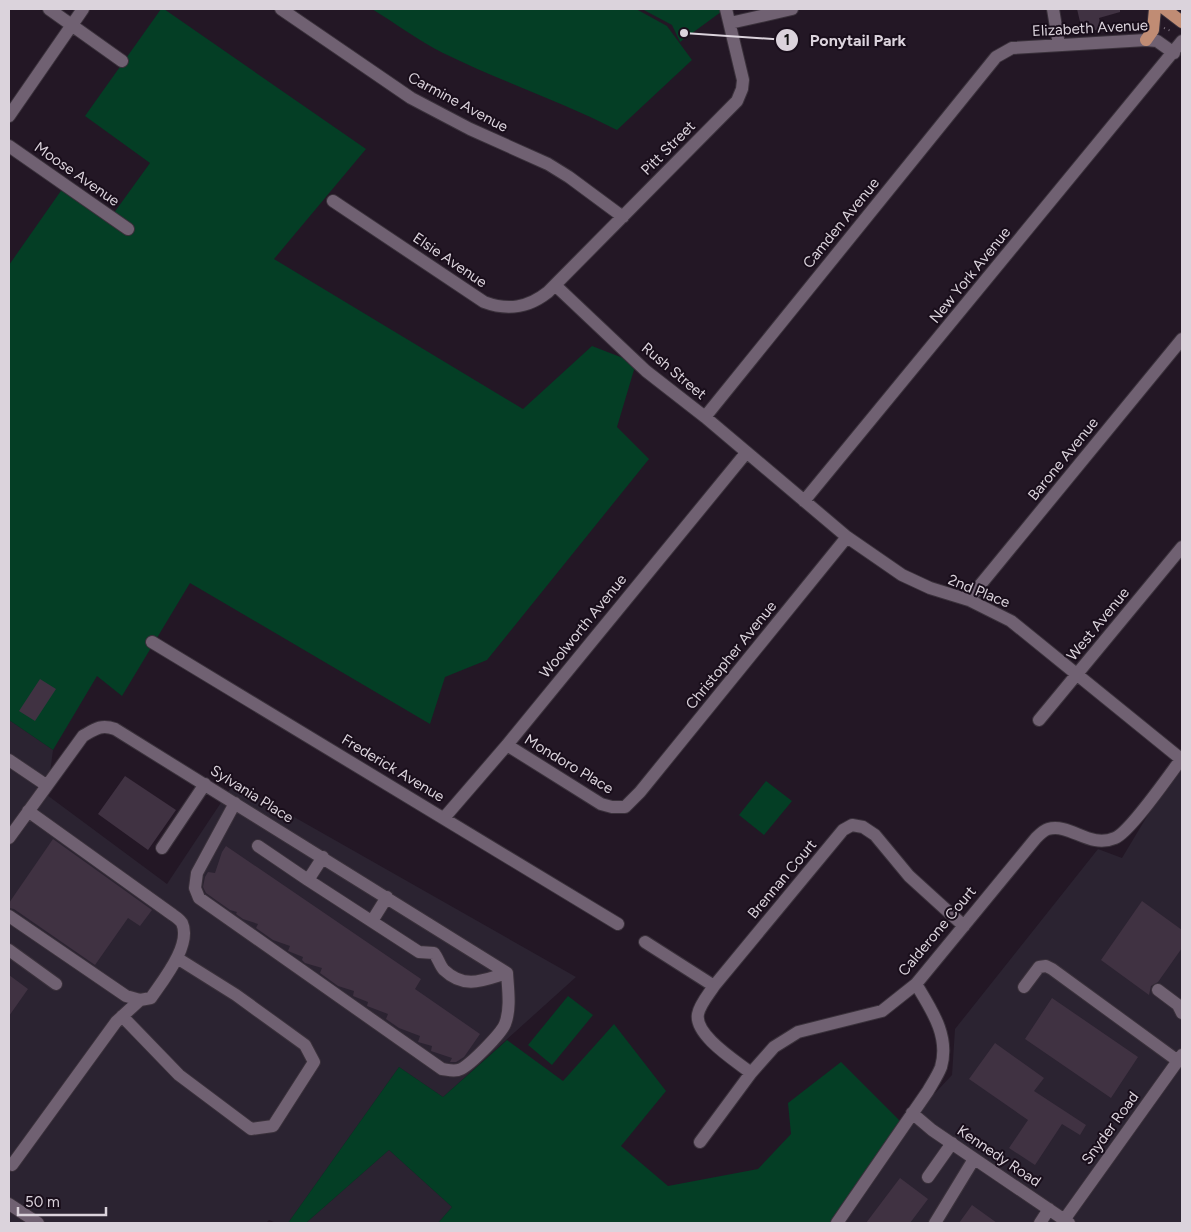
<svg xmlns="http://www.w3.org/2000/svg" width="1191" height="1232" font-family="Figtree,sans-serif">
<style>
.industrial{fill:#2b2331}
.green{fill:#043e25}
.building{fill:#403242}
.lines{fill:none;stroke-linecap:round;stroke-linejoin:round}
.minor-casing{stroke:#3a313b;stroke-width:14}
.major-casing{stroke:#3a313b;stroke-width:14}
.path{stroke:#7a6f7b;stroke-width:2;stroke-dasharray:1 4;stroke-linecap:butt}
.minor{stroke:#706172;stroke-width:12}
.major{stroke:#c08c74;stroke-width:12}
.labels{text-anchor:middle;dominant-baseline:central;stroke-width:4;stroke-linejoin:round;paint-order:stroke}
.street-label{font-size:15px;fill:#dbd3dc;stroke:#190e1b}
.leader{fill:none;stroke:#dbd3dc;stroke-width:2}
.callout-dot{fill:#dbd3dc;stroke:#190e1b;stroke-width:2}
.mark-label{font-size:15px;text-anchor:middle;font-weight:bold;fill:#111}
.callout-label{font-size:16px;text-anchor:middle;font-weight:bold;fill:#dbd3dc;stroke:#190e1b;stroke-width:4;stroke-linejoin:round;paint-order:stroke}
</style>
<rect width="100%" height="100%" fill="#231725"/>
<!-- industrial -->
<path class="industrial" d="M9,720L53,750L47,795L167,884L234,783L576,977L443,1097L399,1067L288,1223H276L269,1220L266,1223H9Z
M1176,768L1182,773V1223H832L888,1143L952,1075L955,1029L1098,849L1122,858Z
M389,1150L452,1207L438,1223H306Z"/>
<!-- green -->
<path class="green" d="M161,9H164L366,149L274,259L523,409L592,346L636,363L617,427L649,459L487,660L445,677L430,724L190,583L122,696L97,676L53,750L9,720V265L65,185L111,217L150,163L85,116Z
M372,9H636L667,26L692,60L617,130C561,101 500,81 443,53C419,41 395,23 372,9Z
M642,9H725L680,42L672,25Z
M766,781L792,801L764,835L739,815Z
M568,996L593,1015L552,1065L528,1045Z
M614,1024L666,1091L621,1146L668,1186L758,1169L791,1134L788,1103L841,1062L903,1124L832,1223H438L452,1207L389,1150L306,1223H288L399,1067L443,1097L507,1040L563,1081Z"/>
<!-- building -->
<path class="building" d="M1077,9H1120V12L1099,18L1102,30H1082Z
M40,679L56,689L35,721L19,711Z
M125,776L176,810L148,850L98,814Z
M53,839L152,910L140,926L128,918L95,965L14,909L9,908V903Z
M226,846L421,979L415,989L480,1034L464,1057L456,1062H450L452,1058L431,1051L432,1046L418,1042L420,1036L399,1028L386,1019L388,1014L367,1006L368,1002L353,996L354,991L338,986L320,973L322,968L305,963L302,960L303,957L288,951L290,946L273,940L256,928L258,924L243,919L236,914L237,912L230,910L206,893L203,887L205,877L208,872L215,873L222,852Z
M1142,901L1182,930V948L1158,982L1151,986L1149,995L1101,960Z
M9,975L28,989L9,1016Z
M1052,998L1138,1057L1111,1098L1025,1039Z
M995,1043L1044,1078L1034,1091L1086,1125L1080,1135L1062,1124L1035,1165L1009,1148L1028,1120L969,1079Z
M900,1178L928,1199L910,1223H866Z
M972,1205L997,1223H959Z"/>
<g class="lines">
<defs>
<path id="minor" d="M49,9L122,61
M281,9L411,98L470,129L548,164L569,177L623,217
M1053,9L1059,45
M730,23L792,9
M9,116L83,9
M9,146L128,229
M333,201L484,302C508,311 528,308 548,292L737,101L742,89L743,80L726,9
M555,285L646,371L705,417L847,537L902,575L930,588L969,600L1011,621L1181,759
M705,417L996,57L1012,48L1146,40L1157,41L1174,53
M804,501L1182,41
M969,600L981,584L1182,339
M152,642L618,924
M1039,720L1182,547
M507,745L601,804L612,807H625L640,792L847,537
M9,760L46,785
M235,803L197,873L195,888L199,898L442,1069C449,1070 455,1072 461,1069C471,1064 501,1034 505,1024C511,1009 508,989 507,973
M444,818L507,745L746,453
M9,838L83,736C95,729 101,724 115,729L507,973
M258,846L308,880L323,857
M162,848L205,784
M308,880L419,952L434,953C438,958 440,966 444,970C465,990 484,980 507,973
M9,916L126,996L140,1000L151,998C163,980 192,945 182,923C180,920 176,917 173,915L28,811
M372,921L387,897
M645,942L714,986
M9,950L56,984
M1024,987L1039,967L1046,966L1052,969L1178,1061
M1158,990L1178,1005L1182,1013
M122,1016L179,1075L251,1129L273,1126L314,1062L305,1045L236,995L177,958
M751,1073C736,1061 694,1035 698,1014C700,1004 709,994 714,986L843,830L852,825L863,827L875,835L909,876L964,926
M912,1113L932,1130L1069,1223
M700,1142L751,1073L774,1047L798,1032L882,1011L916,984L1036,838C1039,835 1044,830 1048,829C1071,823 1089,849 1115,838C1130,832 1170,774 1182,758
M12,1165L116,1022L140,1000
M928,1177L952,1143
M9,1204L38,1223
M1064,1220L1182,1055
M837,1223L928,1091C932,1084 938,1075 941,1067C950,1036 931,1009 916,984
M935,1223L974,1159
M1040,1223L1049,1209"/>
<path id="major" d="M1165,9L1182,22
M1146,40L1153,30L1155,9"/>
</defs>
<!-- minor casing -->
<use href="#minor" class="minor-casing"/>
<!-- major casing -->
<use href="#major" class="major-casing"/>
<!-- path -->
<path class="path" d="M1164,28L1171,31"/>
<!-- minor -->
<use href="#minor" class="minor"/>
<!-- major -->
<use href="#major" class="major"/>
</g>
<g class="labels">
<!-- street labels -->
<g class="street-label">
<text transform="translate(1090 28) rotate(-3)">Elizabeth Avenue</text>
<text transform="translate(458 102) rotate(28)">Carmine Avenue</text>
<text transform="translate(668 148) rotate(-45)">Pitt Street</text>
<text transform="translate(77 174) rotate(35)">Moose Avenue</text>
<text transform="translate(841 223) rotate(-51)">Camden Avenue</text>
<text transform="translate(450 260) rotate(34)">Elsie Avenue</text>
<text transform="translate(970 275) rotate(-51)">New York Avenue</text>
<text transform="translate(674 371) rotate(40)">Rush Street</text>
<text transform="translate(1063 459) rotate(-51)">Barone Avenue</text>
<text transform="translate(979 591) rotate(22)">2nd Place</text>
<text transform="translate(1098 624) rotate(-51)">West Avenue</text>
<text transform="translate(583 626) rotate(-51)">Woolworth Avenue</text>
<text transform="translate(731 655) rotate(-51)">Christopher Avenue</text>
<text transform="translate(569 764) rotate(31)">Mondoro Place</text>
<text transform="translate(393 768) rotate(31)">Frederick Avenue</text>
<text transform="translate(252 794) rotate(32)">Sylvania Place</text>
<text transform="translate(782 879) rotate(-50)">Brennan Court</text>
<text transform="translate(937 931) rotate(-50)">Calderone Court</text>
<text transform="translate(1110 1128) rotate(-54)">Snyder Road</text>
<text transform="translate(999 1156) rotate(34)">Kennedy Road</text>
</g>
</g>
<!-- callouts -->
<path class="leader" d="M684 33L787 40"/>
<g class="callout-dot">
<circle cx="684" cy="33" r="5"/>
<circle cx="787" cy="40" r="12"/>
</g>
<g class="mark-label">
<text x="787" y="45">1</text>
</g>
<g class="callout-label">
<text x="858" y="46">Ponytail Park</text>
</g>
<!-- border -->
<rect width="1191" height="1232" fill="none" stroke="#dbd3dc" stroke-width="20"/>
<!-- scale -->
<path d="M18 1207v8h88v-8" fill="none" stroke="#dbd3dc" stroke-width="2.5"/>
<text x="25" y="1207" font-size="15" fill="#dbd3dc" stroke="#190e1b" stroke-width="4" paint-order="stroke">50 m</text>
</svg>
